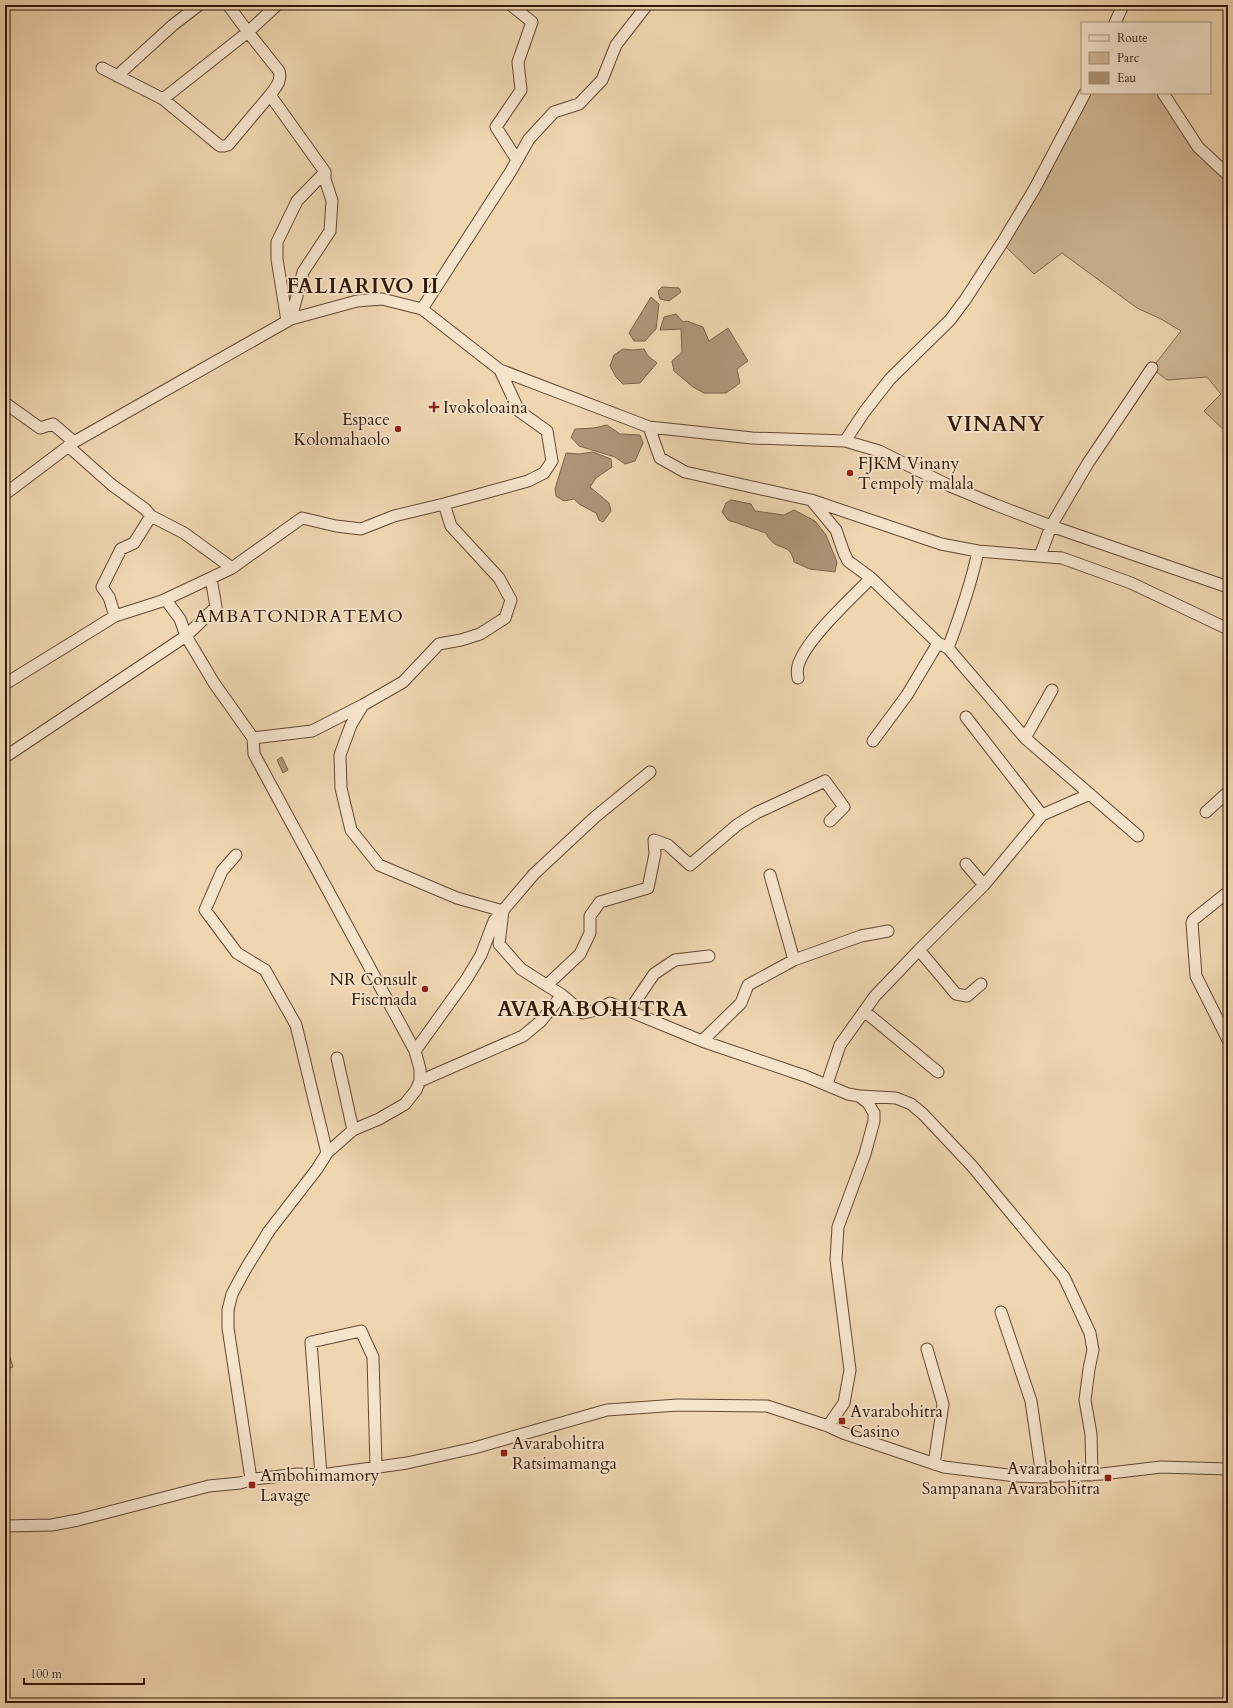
<svg xmlns="http://www.w3.org/2000/svg" width="1233" height="1708" font-family="Cardo,serif">
<style>
.green{fill:#cfb694;stroke:#80674e}
.water{fill:#af9577;stroke:#7d634a}
.lines{fill:none;stroke-linecap:round;stroke-linejoin:round}
.minor-casing{stroke:#614832;stroke-width:13}
.minor{stroke:#f5e4cc;stroke-width:11}
.poi-dot{fill:#8f2418;stroke:#f5e4cc;stroke-width:1.5}
.labels{text-anchor:middle;dominant-baseline:central;stroke-width:3.5;stroke-linejoin:round;paint-order:stroke}
.poi-label{font-size:17px;fill:#321807;stroke:#f5e4cc;text-anchor:start}
.neighbourhood-label{font-size:18px;letter-spacing:1px;fill:#321807;stroke:#f5e4cc}
.district-label{font-size:21px;font-weight:bold;letter-spacing:1px;fill:#321807;stroke:#f5e4cc}
</style>
<rect width="100%" height="100%" fill="#efd6b1"/>
<filter id="stains"><feTurbulence type="fractalNoise" baseFrequency=".005" numOctaves="4"/><feColorMatrix values="0 0 0 0 .2 0 0 0 0 .09 0 0 0 0 .02 0 0 0 .5 -.17"/></filter>
<radialGradient id="worn" r=".72"><stop offset=".6" stop-color="#630" stop-opacity="0"/><stop offset="1" stop-color="#630" stop-opacity=".3"/></radialGradient>
<!-- green -->
<path class="green" d="M1085,93H1163L1198,147L1228,175V434L1204,411L1221,394L1207,377L1167,380L1152,368L1181,331L1161,319L1137,308L1062,253L1034,274L1002,243Z
M5,1342L13,1367L5,1370Z"/>
<!-- water -->
<path class="water" d="M662,287L679,288L681,292L669,301L660,299L658,291Z
M651,297L659,304L656,329L645,341H634L629,333Z
M676,314L683,322L687,321L703,327L709,341L728,328L748,361L737,369L740,383L726,393H704L693,387L674,371L672,361L682,352L681,329L660,330L664,317Z
M623,349L632,350L644,349L648,356L657,363L640,383L623,384L616,377L610,366L614,355Z
M607,425L620,434L640,435L643,443L635,461L625,464L615,457L579,446L571,437L575,429L594,428Z
M593,452L611,459L612,467L596,478L590,487L609,503L611,511L603,522L599,520L596,513L579,504L574,499L564,501L556,496L555,489L566,453L579,454Z
M731,500L751,504L755,511L784,515L794,510L815,521L826,535L837,562L835,572L810,569L794,562C790,540 776,554 766,533L728,520L722,512L726,503Z
M282,757L288,770L283,773L277,760Z"/>
<g class="lines">
<defs>
<path id="minor" d="M277,5L248,32L279,71C282,81 276,87 270,95L325,172V179L332,201L330,231L303,272L291,319
M511,5L532,22L518,62L521,90L496,127L517,160
M1115,23L1123,5
M102,68L163,99L220,146H224L228,145L270,95
M117,76L173,25L199,5
M1163,93L1198,147L1228,175
M163,99L248,32L228,5
M422,309L511,171L529,139L554,112L579,104L602,80L616,45L647,5
M287,321L277,259V242L297,201L325,172
M5,403L40,428L53,424L74,442
M649,427L660,458L685,472L811,500L941,544L978,551L1062,558L1131,583L1228,629
M845,441L865,411L890,379L950,320L965,300L1002,243L1035,188L1085,93
M68,446L112,485L145,509L151,516L184,533L232,568
M5,494L74,442L291,319L357,301L382,299L422,309L500,370L649,427L752,438L845,441L879,451L950,486L996,505L1051,526L1228,587
M812,501L836,530L844,553L848,561L871,578L938,643
M1040,556L1051,526L1088,463L1152,368
M166,600L180,619L186,636L214,683L253,738
M115,616L109,597L102,587L121,549L134,543L151,516
M948,648C960,616 971,585 978,551
M798,678C797,673 797,670 798,666C805,640 851,599 871,578
M5,684L115,616L162,601L232,568L302,518L336,526L361,529L394,516L444,504L528,481L544,473L552,461L547,431L519,411L500,370
M363,705L351,725L340,755L341,788L351,830L379,865L457,898L503,911L499,944L521,969L562,995
M966,717L1042,815L984,885
M1025,738L1052,690
M873,741L907,695L938,643L948,648L1025,738L1138,836
M5,757L186,636L216,607L211,578
M1206,812L1228,792
M1042,815L1090,794
M236,855L222,871L205,910L237,953L265,970L296,1025L327,1153
M770,875L794,960
M1228,892L1193,920L1192,923L1196,976L1228,1040
M919,950L984,885L966,864
M547,985L580,954L590,933V916L600,902L648,888L655,854L654,840L668,845L690,865L737,825L756,813L825,781L844,807L830,821
M629,1011L654,974L675,960L709,956
M864,1011L938,1072
M702,1041L741,1003L748,985L794,960L861,936L888,931
M415,1051L254,754L253,738L312,731L363,705L403,682L439,644L461,640L480,634L505,618L511,600L499,578L451,526L444,504
M337,1058L353,1130
M420,1081L523,1036L541,1021L562,995L583,1013L597,1010L610,1003L702,1041L805,1076L848,1094L859,1096L868,1103L874,1113V1121L865,1154L838,1227L836,1260L850,1370L844,1403L828,1426
M827,1084L840,1045L875,996L919,950L956,994L967,996L981,984
M860,1096L896,1098L911,1104L923,1114L972,1166L1064,1277L1090,1333L1093,1350L1089,1369L1085,1400L1091,1434L1092,1475
M1001,1312L1031,1401L1042,1477
M927,1349L943,1404L934,1464
M321,1475L311,1342L361,1331L373,1357L376,1467
M251,1479L228,1328V1310L232,1294L245,1270L269,1231L317,1169L327,1153L353,1130L379,1119L405,1104L416,1090L420,1081V1069L415,1051L466,980L481,955L494,921L534,874L595,817L650,772
M5,1526L52,1525L78,1520L209,1486L240,1483L254,1479L298,1474L321,1475L407,1463L474,1448L607,1410L678,1405L767,1406L828,1426L843,1433L944,1467L1016,1476L1042,1477L1102,1474L1161,1467L1228,1469"/>
</defs>
<!-- minor casing -->
<use href="#minor" class="minor-casing"/>
<!-- minor -->
<use href="#minor" class="minor"/>
</g>
<!-- markers -->
<g class="poi-dot">
<path d="M432 401h4v4h4v4h-4v4h-4v-4h-4v-4h4z"/>
<circle cx="398" cy="429" r="4"/>
<circle cx="850" cy="473" r="4"/>
<circle cx="425" cy="989" r="4"/>
<rect x="838" y="1417" width="8" height="8" rx="2"/>
<rect x="500" y="1449" width="8" height="8" rx="2"/>
<rect x="1104" y="1474" width="8" height="8" rx="2"/>
<rect x="248" y="1481" width="8" height="8" rx="2"/>
</g>
<g class="labels">
<!-- poi labels -->
<g class="poi-label">
<text x="443" y="407">Ivokoloaina</text>
<text x="390" y="419" text-anchor="end">Espace<tspan x="390" dy="20">Kolomahaolo</tspan></text>
<text x="858" y="463">FJKM Vinany<tspan x="858" dy="20">Tempoly malala</tspan></text>
<text x="417" y="979" text-anchor="end">NR Consult<tspan x="417" dy="20">Fiscmada</tspan></text>
<text x="850" y="1411">Avarabohitra<tspan x="850" dy="20">Casino</tspan></text>
<text x="512" y="1443">Avarabohitra<tspan x="512" dy="20">Ratsimamanga</tspan></text>
<text x="1100" y="1468" text-anchor="end">Avarabohitra<tspan x="1100" dy="20">Sampanana Avarabohitra</tspan></text>
<text x="260" y="1475">Ambohimamory<tspan x="260" dy="20">Lavage</tspan></text>
</g>
<!-- neighbourhood labels -->
<g class="neighbourhood-label">
<text x="299" y="616">AMBATONDRATEMO</text>
</g>
<!-- district labels -->
<g class="district-label">
<text x="363" y="286">FALIARIVO II</text>
<text x="996" y="424">VINANY</text>
<text x="593" y="1009">AVARABOHITRA</text>
</g>
</g>
<!-- margin -->
<rect width="1233" height="1708" fill="none" stroke="#efd6b1" stroke-width="20"/>
<rect x="6" y="6" width="1221" height="1696" fill="none" stroke="#321807" stroke-width="2"/>
<rect x="10" y="10" width="1213" height="1688" fill="none" stroke="#321807"/>
<!-- legend -->
<rect x="1081" y="22" width="130" height="72" fill="#f5e4cc" stroke="#a7927d"/>
<rect x="1089" y="35" width="20" height="6" fill="#f5e4cc" stroke="#a7927d"/>
<text x="1117" y="42" font-size="12" fill="#321807">Route</text>
<rect x="1089" y="52" width="20" height="12" fill="#cfb694" stroke="#a7927d"/>
<text x="1117" y="62" font-size="12" fill="#321807">Parc</text>
<rect x="1089" y="72" width="20" height="12" fill="#af9577" stroke="#a7927d"/>
<text x="1117" y="82" font-size="12" fill="#321807">Eau</text>
<!-- scale -->
<path d="M24 1678v6h120v-6" fill="none" stroke="#321807" stroke-width="2"/>
<text x="30" y="1678" font-size="12" fill="#321807" stroke="#f5e4cc" stroke-width="3" paint-order="stroke">100 m</text>
<rect width="100%" height="100%" filter="url(#stains)"/>
<rect width="100%" height="100%" fill="url(#worn)"/>
</svg>
